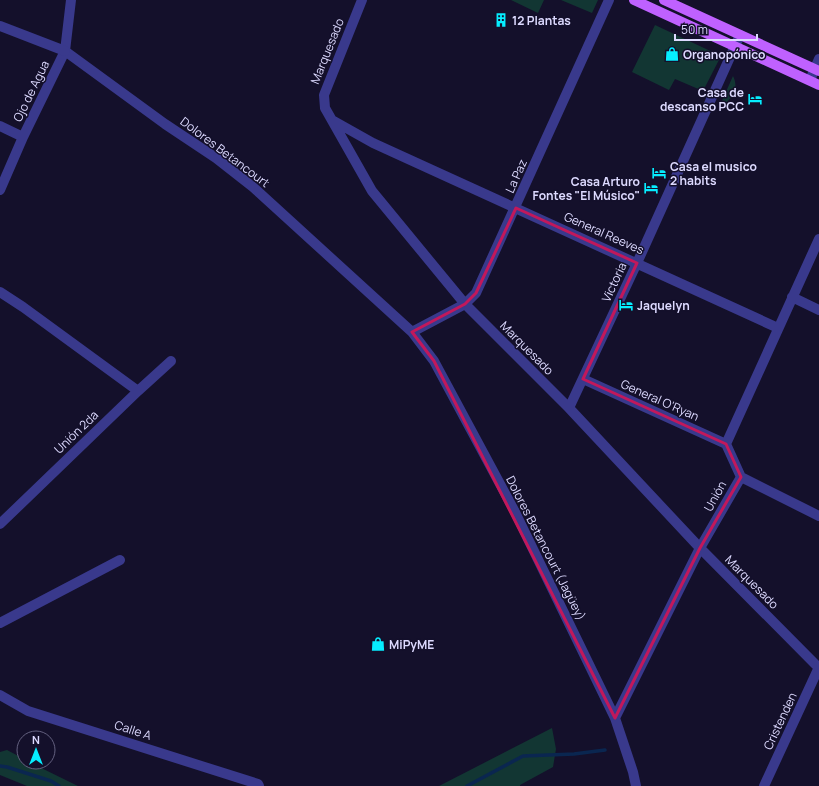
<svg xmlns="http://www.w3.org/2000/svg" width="819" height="786" font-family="Manrope,sans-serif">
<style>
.green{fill:#123633}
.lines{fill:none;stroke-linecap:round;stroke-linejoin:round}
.stream{stroke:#0a2650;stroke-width:3.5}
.minor{stroke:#39398c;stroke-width:10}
.tertiary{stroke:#39398c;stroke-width:10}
.primary{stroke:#bf61ff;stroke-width:10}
.marked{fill:none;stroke:#c2185b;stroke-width:3;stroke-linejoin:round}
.labels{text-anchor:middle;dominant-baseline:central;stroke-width:3;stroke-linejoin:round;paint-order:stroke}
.poi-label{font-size:12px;font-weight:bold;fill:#dddaff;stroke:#14102b;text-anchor:start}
.street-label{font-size:12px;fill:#dddaff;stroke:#14102b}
</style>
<rect width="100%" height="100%" fill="#14102b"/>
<!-- green -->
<path class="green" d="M511,0H544L538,13Z
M561,0H598L592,13Z
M655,25L721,56L703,91L675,79L669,90L632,72Z
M733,76C738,86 735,94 727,102L721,103Z
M552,728L556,749L553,767L520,785V786H439Z
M7,750L24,759V762H29L78,786H27L0,775V752Z"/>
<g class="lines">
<!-- stream -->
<path class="stream" d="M0,766L7,767L51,781L59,786
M467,786L523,756L574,754L605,750"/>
<!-- minor -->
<path class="minor" d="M362,0L324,95L325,108L372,191L465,304L569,408L700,548L819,668
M65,51L165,124L216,158L253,187L412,332L434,361L514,510L615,718L633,772L636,786
M332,120L373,143L778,328
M0,126L23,137
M0,190L23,137L65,51L71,0
M0,292L23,307L138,391
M792,297L819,310
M412,332L465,304L476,293L609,0
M583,379L726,444
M569,408L637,263L740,35
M741,477L726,444L819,239
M741,477L819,516
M0,524L138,391L171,361
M0,623L120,560
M0,695L28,711L258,784L259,786
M615,718L700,548L741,477
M764,786L819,667"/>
<!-- tertiary -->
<path class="tertiary" d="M0,26L65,51
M810,80L819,59"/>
<!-- primary -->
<path class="primary" d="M634,0L819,85
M664,0L819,71"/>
</g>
<!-- marked area -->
<path class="marked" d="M516,208L637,263L583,379L726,444L741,477L700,548L615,718L434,361L412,332L465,304L476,293Z"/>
<!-- icons -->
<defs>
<symbol id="building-bare" viewBox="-9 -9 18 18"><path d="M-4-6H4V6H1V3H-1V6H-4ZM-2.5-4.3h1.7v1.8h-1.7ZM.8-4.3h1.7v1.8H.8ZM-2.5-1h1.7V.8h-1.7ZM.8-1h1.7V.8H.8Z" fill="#06edff" stroke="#14102b" stroke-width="2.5" paint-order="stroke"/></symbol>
<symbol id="shop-bare" viewBox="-9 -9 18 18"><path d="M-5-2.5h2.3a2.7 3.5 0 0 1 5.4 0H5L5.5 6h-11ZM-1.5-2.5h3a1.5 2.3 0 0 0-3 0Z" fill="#06edff" stroke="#14102b" stroke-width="2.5" paint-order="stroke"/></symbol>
<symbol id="hotel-bare" viewBox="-9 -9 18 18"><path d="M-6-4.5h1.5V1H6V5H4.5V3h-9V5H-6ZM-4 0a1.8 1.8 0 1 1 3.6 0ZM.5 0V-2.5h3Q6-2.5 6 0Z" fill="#06edff" stroke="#14102b" stroke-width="2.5" paint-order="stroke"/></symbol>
</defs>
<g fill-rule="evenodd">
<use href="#building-bare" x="491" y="10" width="20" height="20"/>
<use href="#shop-bare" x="662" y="44" width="20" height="20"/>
<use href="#hotel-bare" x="745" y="89" width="20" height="20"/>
<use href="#hotel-bare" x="649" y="163" width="20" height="20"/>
<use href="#hotel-bare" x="641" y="178" width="20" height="20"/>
<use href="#hotel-bare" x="616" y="295" width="20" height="20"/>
<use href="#shop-bare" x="368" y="634" width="20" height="20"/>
</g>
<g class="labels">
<!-- poi labels -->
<g class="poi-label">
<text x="512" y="20">12 Plantas</text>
<text x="683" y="54">Organopónico</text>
<text x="744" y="92" text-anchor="end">Casa de<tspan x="744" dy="14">descanso PCC</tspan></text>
<text x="670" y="166">Casa el musico<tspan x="670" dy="14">2 habits</tspan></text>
<text x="640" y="181" text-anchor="end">Casa Arturo<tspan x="640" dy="14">Fontes "El Músico"</tspan></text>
<text x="637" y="305">Jaquelyn</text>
<text x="389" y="644">MiPyME</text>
</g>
<!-- street labels -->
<g class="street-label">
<text transform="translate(327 51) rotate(-68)">Marquesado</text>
<text transform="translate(31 91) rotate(-64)">Ojo de Agua</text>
<text transform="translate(225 152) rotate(37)">Dolores Betancourt</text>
<text transform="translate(516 176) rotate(-66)">La Paz</text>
<text transform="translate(604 233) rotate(24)">General Reeves</text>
<text transform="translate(614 282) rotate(-65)">Victoria</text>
<text transform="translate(527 348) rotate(45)">Marquesado</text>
<text transform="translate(660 400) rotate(24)">General O'Ryan</text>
<text transform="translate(76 432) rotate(-44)">Unión 2da</text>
<text transform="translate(715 496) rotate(-61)">Unión</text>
<text transform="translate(546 548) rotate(63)">Dolores Betancourt (Jagüey)</text>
<text transform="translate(752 582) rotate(45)">Marquesado</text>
<text transform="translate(780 721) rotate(-65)">Cristenden</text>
<text transform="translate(133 730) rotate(18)">Calle A</text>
</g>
</g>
<!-- north arrow -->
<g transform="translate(36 750)"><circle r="19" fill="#14102b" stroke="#646180"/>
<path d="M0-3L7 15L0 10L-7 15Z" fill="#06edff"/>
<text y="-6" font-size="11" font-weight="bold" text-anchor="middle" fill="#dddaff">N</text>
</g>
<!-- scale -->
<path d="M675 34v6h82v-6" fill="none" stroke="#dddaff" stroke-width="2"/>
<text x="681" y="34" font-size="12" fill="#dddaff" stroke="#14102b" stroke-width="3" paint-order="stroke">50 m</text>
</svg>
